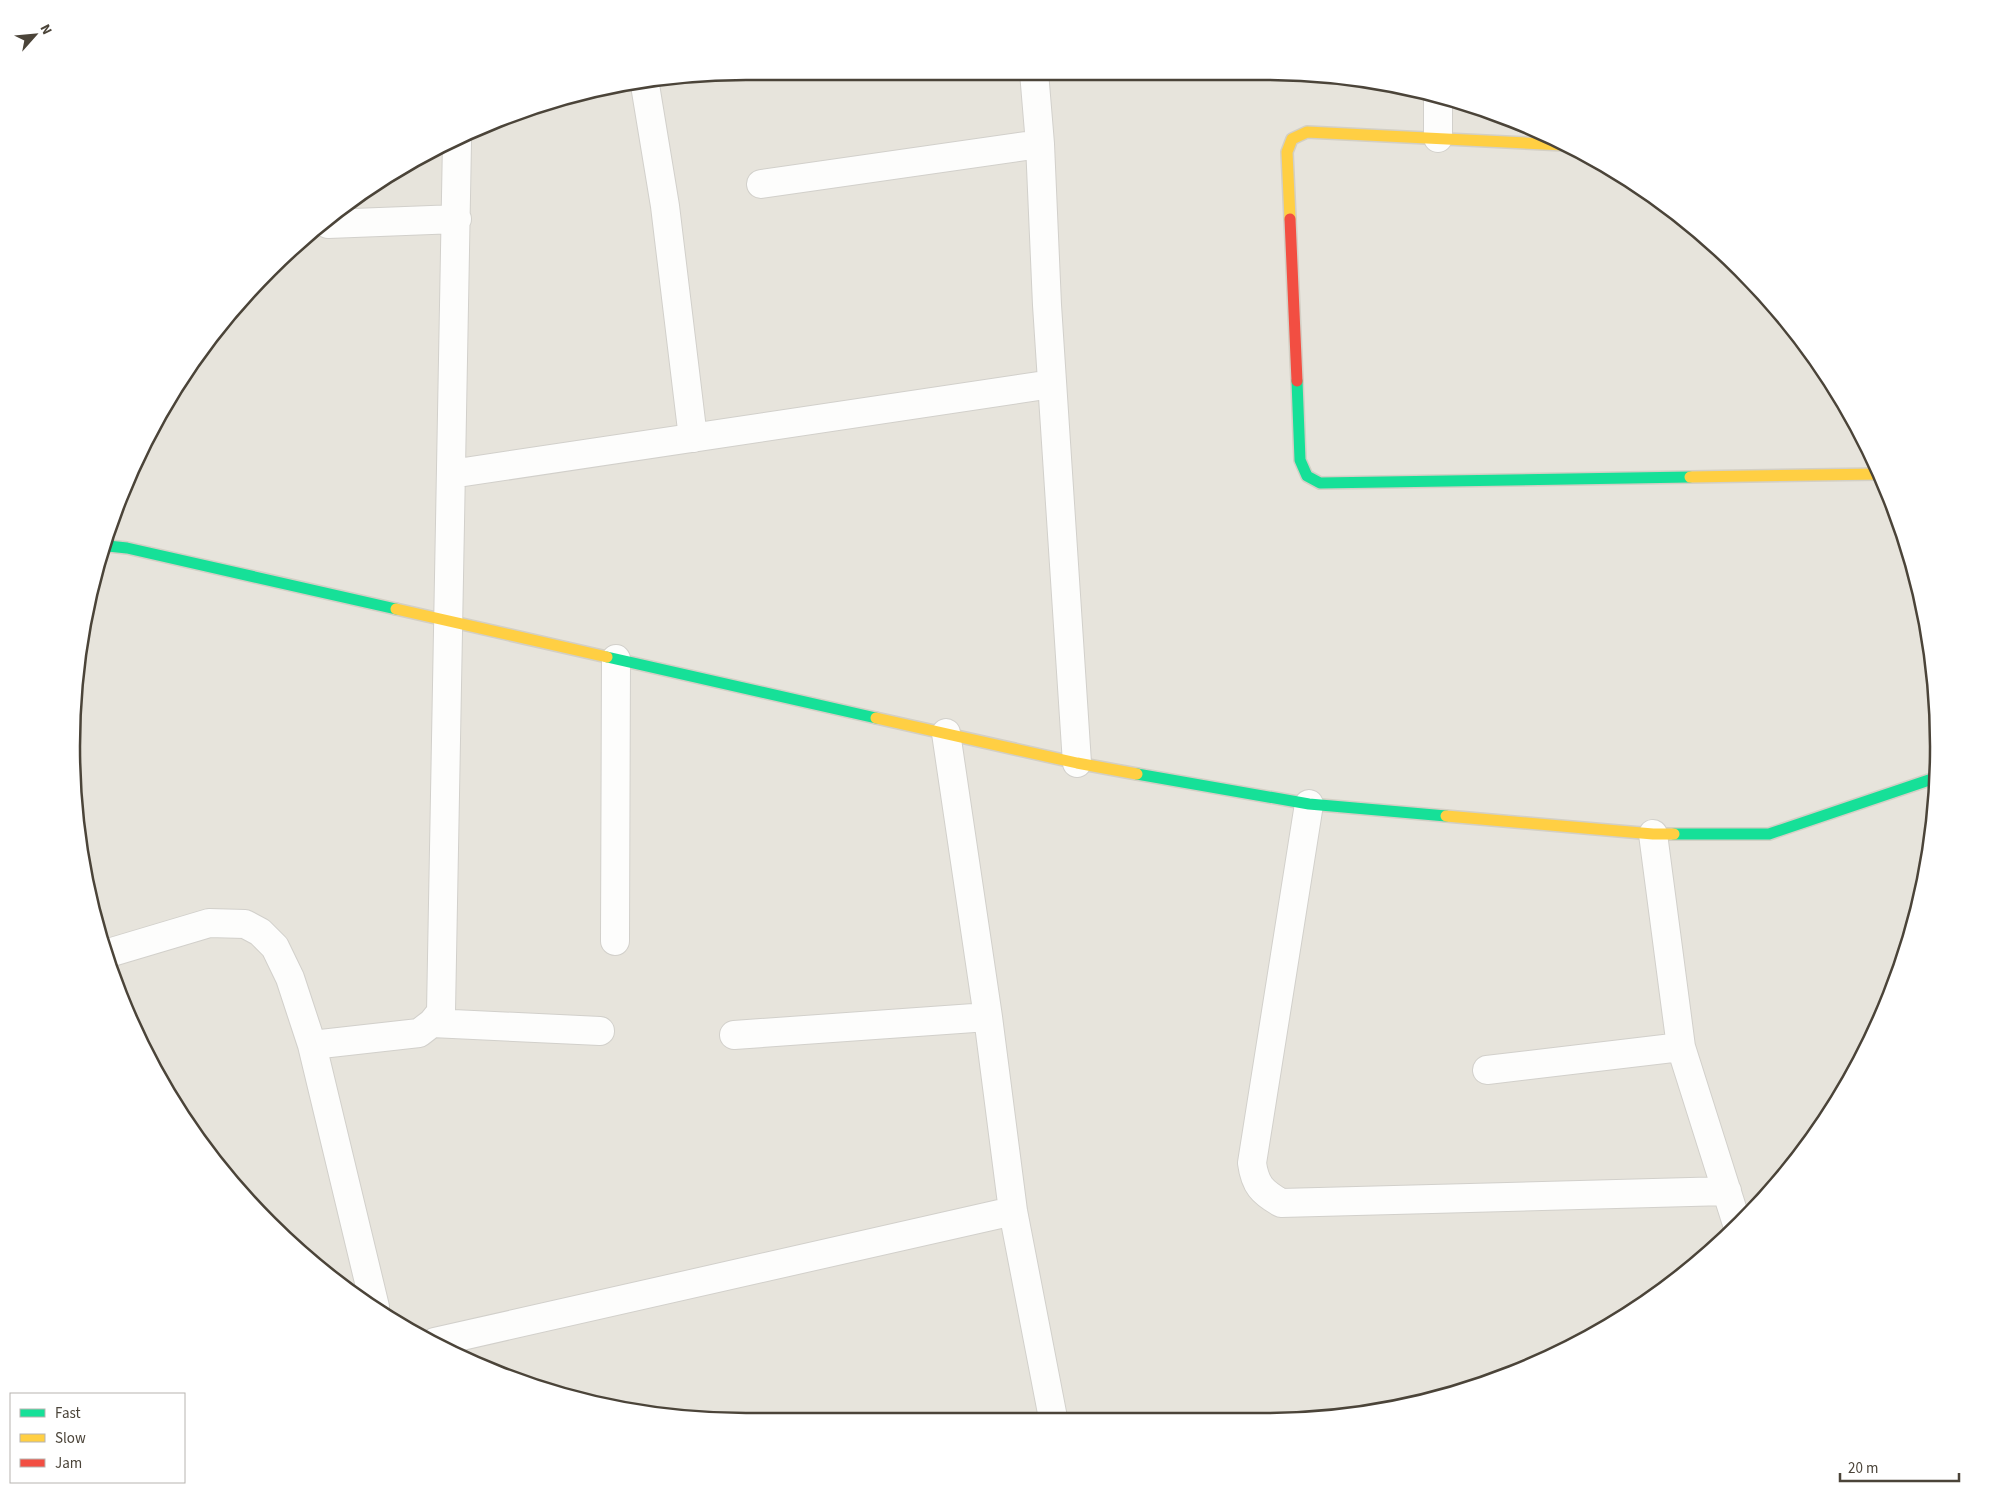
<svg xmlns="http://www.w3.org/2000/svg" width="2010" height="1493" font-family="'Source Sans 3',sans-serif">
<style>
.residential{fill:#e7e4dc}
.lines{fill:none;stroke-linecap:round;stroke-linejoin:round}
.street-casing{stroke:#d2d0cb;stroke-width:30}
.fast-casing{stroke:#d3cfc5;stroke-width:14}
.slow-casing{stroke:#d3cfc5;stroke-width:14}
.jam-casing{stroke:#d3cfc5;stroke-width:14}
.street{stroke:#fdfdfc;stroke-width:28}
.fast{stroke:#16e098;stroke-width:11}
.slow{stroke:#ffcf43;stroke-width:11}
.jam{stroke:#f24e42;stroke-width:11}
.rim{fill:none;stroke:#4b4439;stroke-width:2.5}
</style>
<rect width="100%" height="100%" fill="#f4f2ee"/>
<!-- residential -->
<path class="residential" d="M747,71L1307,73L1438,94L1522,123L1639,185L1741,269L1799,336L1869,448L1916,572L1937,703L1933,835L1903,964L1848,1084L1771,1192L1674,1282L1522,1370L1352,1416L702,1420L571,1399L409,1331L301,1254L211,1157L162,1084L107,964L73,791L84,614L141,448L185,371L269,269L409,162L571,94Z"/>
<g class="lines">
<defs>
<path id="street" d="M1034,72L1040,144L1047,305L1077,763
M645,85L665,206L693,438
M1438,94V138
M761,184L1040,144
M328,224L457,219
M451,474L1052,384
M946,733L988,1017L1013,1211L1053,1418
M1309,804L1252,1163C1255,1185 1262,1192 1281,1203L1727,1191
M1653,834L1681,1047L1737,1224
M615,941L616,659
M105,954L209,923L245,924L260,932L275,947L290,978L312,1045L375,1307
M432,1023L600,1031
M734,1035L988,1017
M312,1045L419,1033L432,1023L441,1012L457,142
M1487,1070L1681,1047
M435,1342L1013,1211"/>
<path id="fast" d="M1297,381L1300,460L1307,476L1320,483L1690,477
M108,546L127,548L396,609
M607,657L876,718
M1137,774L1309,804L1446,816
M1674,834H1769L1935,778"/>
<path id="slow" d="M1290,219L1287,152L1292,139L1307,132L1564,145
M1690,477L1879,474
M396,609L607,657
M876,718L1077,763L1137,774
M1446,816L1653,834H1674"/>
<path id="jam" d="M1290,219L1297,381"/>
</defs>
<!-- street casing -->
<use href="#street" class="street-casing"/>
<!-- fast casing -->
<use href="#fast" class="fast-casing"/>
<!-- slow casing -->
<use href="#slow" class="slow-casing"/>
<!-- jam casing -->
<use href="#jam" class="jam-casing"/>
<!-- street -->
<use href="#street" class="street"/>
<!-- fast -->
<use href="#fast" class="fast"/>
<!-- slow -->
<use href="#slow" class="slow"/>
<!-- jam -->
<use href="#jam" class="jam"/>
</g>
<!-- crop -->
<path d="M0 0H2010V1493H0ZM746 80H1264A666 666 0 0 1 1930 746V747A666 666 0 0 1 1264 1413H746A666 666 0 0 1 80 747V746A666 666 0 0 1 746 80Z" fill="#fff" fill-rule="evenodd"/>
<path class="rim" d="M746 80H1264A666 666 0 0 1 1930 746V747A666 666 0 0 1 1264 1413H746A666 666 0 0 1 80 747V746A666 666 0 0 1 746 80Z"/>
<!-- legend -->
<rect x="10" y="1393" width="175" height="90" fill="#ffffff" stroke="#b7b4b0"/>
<rect x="20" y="1409" width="25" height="8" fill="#16e098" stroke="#b7b4b0"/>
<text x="55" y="1418" font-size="15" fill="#4b4439">Fast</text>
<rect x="20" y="1434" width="25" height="8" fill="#ffcf43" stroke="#b7b4b0"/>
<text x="55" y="1443" font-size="15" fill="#4b4439">Slow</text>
<rect x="20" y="1459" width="25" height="8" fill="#f24e42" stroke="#b7b4b0"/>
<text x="55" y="1468" font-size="15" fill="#4b4439">Jam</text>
<!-- north arrow -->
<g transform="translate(35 35) rotate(63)" stroke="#ffffff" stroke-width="4" paint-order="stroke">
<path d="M0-4L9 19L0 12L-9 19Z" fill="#4b4439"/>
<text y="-8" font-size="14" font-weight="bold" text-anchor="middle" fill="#4b4439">N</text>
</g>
<!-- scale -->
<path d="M1840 1473v8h119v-8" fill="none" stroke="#4b4439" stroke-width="2.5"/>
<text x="1848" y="1473" font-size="15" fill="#4b4439" stroke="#ffffff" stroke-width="4" paint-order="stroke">20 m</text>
</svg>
